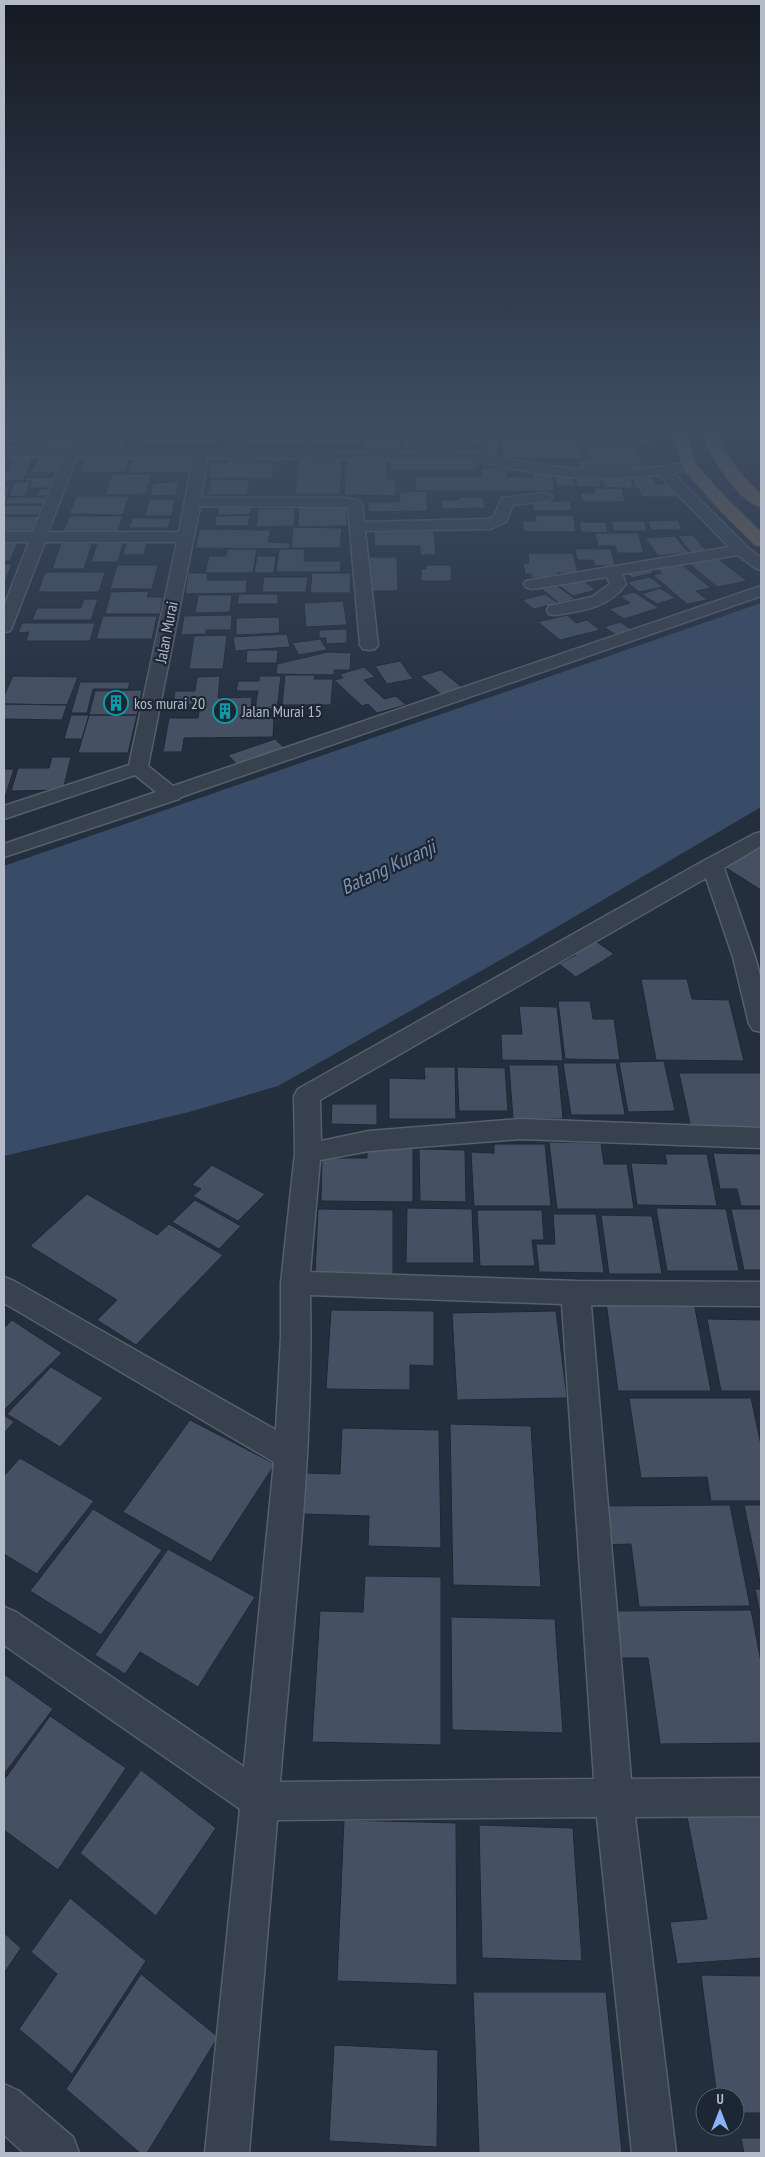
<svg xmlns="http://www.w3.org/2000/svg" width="765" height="2157" font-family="'PT Sans Narrow',sans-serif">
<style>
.water{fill:#394c67}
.building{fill:#455162;stroke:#1f2835}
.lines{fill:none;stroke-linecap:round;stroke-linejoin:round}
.street-casing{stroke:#565f6c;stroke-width:3}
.highway-casing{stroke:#434c59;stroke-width:2}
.street{fill:#38414e;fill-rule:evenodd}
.highway{fill:#746855;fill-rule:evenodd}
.labels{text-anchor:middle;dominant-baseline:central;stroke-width:4.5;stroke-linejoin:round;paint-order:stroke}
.far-street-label{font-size:16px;fill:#b4bcc9;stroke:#1d2633}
.far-poi-label{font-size:16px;fill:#b4bcc9;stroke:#1d2633;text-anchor:start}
.water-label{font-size:20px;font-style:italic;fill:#7c92b1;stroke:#1d2633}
</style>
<rect width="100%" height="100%" fill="#242f3e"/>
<!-- water -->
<path class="water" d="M761,603V807L516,951L278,1086L189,1112L4,1156V866Z"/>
<!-- building -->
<path class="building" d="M29,427H54L53,430H27Z
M58,427H81L80,430H56Z
M83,427H109L108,430H82Z
M139,427H178L177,431H137Z
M227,427H245L241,442H224Z
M247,427H271L268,444H243Z
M271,427H309L307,445L268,444Z
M312,427H359L358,444H310Z
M403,427H434L436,448H403Z
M582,427H627L655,429L651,445L578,439Z
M365,428H401V449H364Z
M437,428H483L485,444H471L472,448H438Z
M4,430L21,431L14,444H4Z
M51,430L80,431L73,447H43Z
M500,430H516L578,440L582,459L503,458Z
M23,431H48L41,446H15Z
M80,431H108L102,447H73Z
M142,437H179L178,444H140Z
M181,437H214L213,444L180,445Z
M587,445H635L643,468H579L577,460H591Z
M85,455H131L125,472H79Z
M135,455H193L188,473H128Z
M10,456H33L24,480L4,481V472L8,471L12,461H8Z
M40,456H65L56,473H30Z
M390,459H475L477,471H390Z
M229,460H258L257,463H274L272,478H208L211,463H227Z
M299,460H342L340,494H295Z
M346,460H387L386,480H396V496L344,495Z
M481,468H506L508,477H534L533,472H551L555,491H416L415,477H482Z
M112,474H152L146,494L105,495Z
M554,474H572L575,486H557Z
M575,476H598L601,487H577Z
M601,477H630L634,488H604Z
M632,477H654L656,484H672L677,497H641L639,489H636Z
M27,478H55L51,488H30L32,481H25Z
M211,479L250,480L247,495H207Z
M14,482H30L25,496L9,497Z
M179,482L176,495L150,496L153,483Z
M4,486H10L6,501H4Z
M594,488H622L625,502H582L580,493H595Z
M40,489H52L49,496H36Z
M426,491L428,511L368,512V502H400L399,492Z
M76,496H129L123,515L69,514Z
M9,497H46L43,504H5Z
M458,497H483L485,508L442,509L441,500H459Z
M149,499H175L172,516H145Z
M532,501H570L572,511H533Z
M4,505H43L38,515H4Z
M299,506H347V526L298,527Z
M219,507H245L252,508L251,513L248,515H217Z
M258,508H295L294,526L256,527Z
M250,515L248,526H215L216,516Z
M535,515H573L576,532H524L522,521H536Z
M4,516H41L33,534H4Z
M70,516H123L118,531H63Z
M132,518H171L168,528H129Z
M678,520L682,530H651L648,521Z
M611,521H644L647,531H614Z
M579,522H606L608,533L581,532Z
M293,527L342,528L340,548H291Z
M200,529L271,530L268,542L290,543L289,549L195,548Z
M374,531H434L436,555H420V546H374Z
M595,533H638L644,553H617L615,546H598Z
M693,535L706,551L691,553L678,536Z
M675,536L689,553L658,556L645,538Z
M127,539H148L144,555H123Z
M62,540H93L84,569H52Z
M98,540H124L118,562H91Z
M4,542H18L10,561H4Z
M228,549H257L253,573H205L209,556H226Z
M279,549H305L304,561H341L340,572H276Z
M575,549H611L615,566H595L593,560H577Z
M528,553H573L578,573H557L558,578H532L531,574H525L523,563H529Z
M257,556H276L274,573H254Z
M715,556L747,581L717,587L686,561Z
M365,557H397L398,591H365Z
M678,561L711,588L696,591L707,600L687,604L653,575L662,573L654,566Z
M4,564H12L4,584Z
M117,565H158L152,589H110Z
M426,565H451L452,581H421V569H426Z
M644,565L654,573L632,578L623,570Z
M45,572H105L99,592H38Z
M188,573H208L207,580H247L246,593L185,594Z
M312,573H351L350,593H310Z
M264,577H308L306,592H262Z
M650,577L663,587L639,592L627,582Z
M581,579L596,590L573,596L558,585Z
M555,584L575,599L559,603L540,588Z
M660,588L676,598L657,604L642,594Z
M149,591L147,597H163L160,614H105L111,592Z
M634,592L659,608L624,619L609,609L630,603L620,596Z
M239,594H278V604H237Z
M545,594L558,603L534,609L522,600Z
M198,595H232L230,612L195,613Z
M84,599H98L91,620H32L37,608H81Z
M343,601L347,625L306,627L304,603Z
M232,615L231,630H206V634L181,635L184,616Z
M567,615L576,623L587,620L600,630L560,640L538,622Z
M103,616H157L152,639H96Z
M279,617L280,633L236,635V618Z
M620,622L634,631L618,636L604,627Z
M22,623H95L90,641H26L29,632L18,633Z
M347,629V643L326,644V638H319V630Z
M287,634L290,647L235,651L233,637Z
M227,635L223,669H189L194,636Z
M320,639L327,650L299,655L292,643Z
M247,650H278L277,663H246Z
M328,652L351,653L350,670H334V675L276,674L277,664Z
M400,661L413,679L387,684L375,666Z
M364,667L375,677L364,680L384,699L396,696L406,705L377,713L368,704L362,706L334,680L343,678L340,674Z
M441,670L464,689L443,696L420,676Z
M285,675H315L314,679H333L331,705H282Z
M13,676L78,677L67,705L4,704V696Z
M220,676L218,698L252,697L250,718H274L273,737L184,738L182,752H163L169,718H198L200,704H173L175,691H195L197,677Z
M260,676H281L277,709H255L258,691H236L238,681H259Z
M80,682H130L128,689H93L87,713H71Z
M142,690L137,715H89L95,691Z
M4,704L67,705L62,720L4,719Z
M71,715H89L82,739H64Z
M89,715H137L128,753H78Z
M275,739L289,752L240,768L228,755Z
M52,757H71L63,790L11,791L18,768H49Z
M4,769H14L4,800Z
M761,845V890L723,866Z
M590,937L614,954L576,977L559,964L576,955L568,949Z
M641,979H687L692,999L729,1000L744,1061L656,1060Z
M558,1001H590L593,1019H614L620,1060L565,1059Z
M519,1006L557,1007L563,1061L502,1060L501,1034H522Z
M664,1061L675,1111L628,1112L619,1062Z
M563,1063H616L625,1115H571Z
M509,1065H558L563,1119H513Z
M424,1067H455L456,1119H389V1078L425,1079Z
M457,1067L505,1068L508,1111H459Z
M679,1073H761V1128H691Z
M332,1104H377V1125L331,1124Z
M549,1142L601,1143L604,1164H627L634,1209H557Z
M367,1144H413V1202L321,1201L322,1158H367Z
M494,1144H545L551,1206H474L471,1152L494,1153Z
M419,1149L465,1150L466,1202L420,1201Z
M713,1153L761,1154V1206H741L737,1189H720Z
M665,1154H707L717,1206L637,1205L631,1163L667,1164Z
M212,1165L265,1194L238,1221L193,1196L201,1189L192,1185Z
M87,1194L157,1235L169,1224L223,1255L136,1345L97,1320L117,1300L30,1246Z
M195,1200L241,1226L219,1249L172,1222Z
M407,1208L472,1209L474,1263H406Z
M656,1208L726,1209L739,1271H667Z
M318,1209L393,1210V1276L315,1275Z
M731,1209H761V1270H744Z
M477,1210H542L544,1240H532L535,1266H480Z
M553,1214H596L604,1273L539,1272L536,1244H555Z
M601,1215L652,1216L662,1274H609Z
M606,1302L694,1303L711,1391H618Z
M331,1310L434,1311V1366L410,1365V1390L326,1389Z
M556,1311L567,1398L457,1400L452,1313Z
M707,1319L761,1320V1391H721Z
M12,1320L62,1353L4,1410V1328Z
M51,1367L103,1398L60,1447L7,1414Z
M629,1398H751L761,1445V1501H711L707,1477L641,1478Z
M4,1415L14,1422L4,1433Z
M190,1420L275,1464L211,1562L123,1512Z
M450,1424L531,1426L541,1587L453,1585Z
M342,1428L439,1430L441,1548L368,1546L369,1516L303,1514L305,1473L340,1474Z
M20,1458L94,1501L37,1574L4,1554V1476Z
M730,1505L750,1606L639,1607L631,1544L602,1545L598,1506Z
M744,1505H761V1587Z
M93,1509L162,1550L101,1635L30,1591Z
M168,1549L255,1597L198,1687L140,1652L125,1674L95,1655Z
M365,1576L441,1577V1745L312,1742L320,1611L363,1612Z
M755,1589H761V1618Z
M751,1610L761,1662V1743L660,1744L648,1658H622L615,1611Z
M451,1617L555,1619L563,1733L452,1730Z
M4,1674L53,1709L4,1774Z
M50,1716L126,1768L58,1870L4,1830V1780Z
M141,1770L216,1828L156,1916L80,1853Z
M761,1807V1958L677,1964L670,1922L707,1919L686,1812Z
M344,1820L456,1823L457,1985L337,1981Z
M479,1825L573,1828L582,1961L482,1958Z
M70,1898L146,1961L72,2074L19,2029L57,1974L31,1952Z
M4,1933L21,1948L4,1973Z
M141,1974L218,2037L147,2153H140L66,2089Z
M701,1975L761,1976V2113H735V2097H717Z
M473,1992H606L622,2153H479Z
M334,2045L438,2050L437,2147L329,2141Z
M741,2138H761V2153H744Z"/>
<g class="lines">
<defs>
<path id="street" d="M106,427H120L121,449L480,453L482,427H496L494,456C558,471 625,475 689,462L694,463L696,466L694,469L673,473L747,547L761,558V570L755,568L738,555L622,574L626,584C609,608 582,611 555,615L549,614L547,610L549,606L592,597L610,584L607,577L532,589L526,587L524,584L526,581L729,547L659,475L613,478L572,477L535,473L470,460L207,458L201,498H347L360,501L362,504L364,522L489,519L494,516L502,498L545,493L550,494L552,497L550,500L545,501L513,505L506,522L490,529L365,531L378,645L375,649L369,650L363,649L360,645L348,507L200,506L148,766L173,786L761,586V596L181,797L179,799L4,857V844L156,792L135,775L4,819V806L129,765L177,542H45L12,627L10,631L4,632V606L29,542H4V532H33L63,457L4,456V448L107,449ZM77,457L193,458L179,532H48Z
M761,832V846L724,868L755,957L761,979V1032L753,1030L749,1024L733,957L706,878L320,1100L321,1141L369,1131L521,1119L761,1128V1148L521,1139L369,1151L320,1160L310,1272L576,1281L761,1282V1306L591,1305L631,1779L761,1778V1816L635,1817L676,2153H632L597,1817L277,1820L249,2153H205L240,1809L4,1645V1607L16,1612L244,1767L274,1462L4,1303V1277L14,1281L276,1430L281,1337V1283L295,1153L294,1096L298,1089L705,860L754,834ZM310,1295L562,1304L594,1779L280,1782C293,1621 314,1456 310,1295Z
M4,2084L19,2091L73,2137L79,2153H24L4,2135Z"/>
<path id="highway" d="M670,427H684L696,465L729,501L761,532V546L755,545L717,507L684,469Z
M699,427H713C724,454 739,475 761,494V507C736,501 707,450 699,427Z"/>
</defs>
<!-- street casing -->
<use href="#street" class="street-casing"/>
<!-- highway casing -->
<use href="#highway" class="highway-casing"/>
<!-- street -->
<use href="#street" class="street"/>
<!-- highway -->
<use href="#highway" class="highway"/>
</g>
<!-- sky -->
<linearGradient id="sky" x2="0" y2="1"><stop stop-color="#141a22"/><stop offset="0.59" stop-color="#3f4d63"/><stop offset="1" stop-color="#3f4d63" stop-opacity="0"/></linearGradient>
<rect width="765" height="729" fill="url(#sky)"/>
<!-- icons -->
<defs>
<symbol id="building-ring" viewBox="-11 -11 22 22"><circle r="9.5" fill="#1d2633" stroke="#0f9aa8" stroke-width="1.5"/><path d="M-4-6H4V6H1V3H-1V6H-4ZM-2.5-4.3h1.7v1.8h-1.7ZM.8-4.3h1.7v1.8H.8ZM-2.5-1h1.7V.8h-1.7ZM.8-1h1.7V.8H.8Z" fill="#0f9aa8"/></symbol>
</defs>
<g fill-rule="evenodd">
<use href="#building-ring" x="102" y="689" width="28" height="28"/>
<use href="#building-ring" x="211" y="697" width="28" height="28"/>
</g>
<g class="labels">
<!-- far-street labels -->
<g class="far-street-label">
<text transform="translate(166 632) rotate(-79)">Jalan Murai</text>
</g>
<!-- far-poi labels -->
<g class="far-poi-label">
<text x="134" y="703">kos murai 20</text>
<text x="242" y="711">Jalan Murai 15</text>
</g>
<!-- water labels -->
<g class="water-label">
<text transform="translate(388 867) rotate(-25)">Batang Kuranji</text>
</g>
</g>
<!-- border -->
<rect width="765" height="2157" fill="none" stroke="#b4bcc9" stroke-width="10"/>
<!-- north arrow -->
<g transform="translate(720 2112)"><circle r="24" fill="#1d2633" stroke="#59626f"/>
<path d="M0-4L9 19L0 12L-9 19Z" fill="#8ab4f8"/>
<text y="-8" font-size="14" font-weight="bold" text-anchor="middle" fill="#b4bcc9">U</text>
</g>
</svg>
